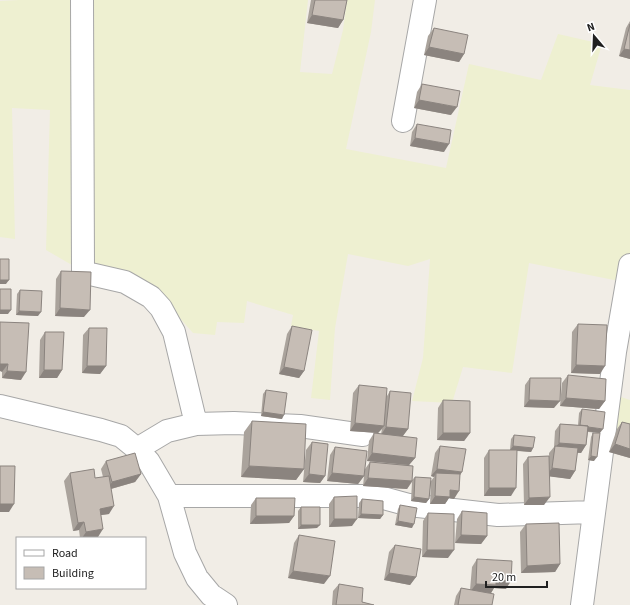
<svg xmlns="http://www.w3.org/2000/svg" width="630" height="605" font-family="'Source Sans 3',sans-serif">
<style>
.farmland{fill:#eef0d1}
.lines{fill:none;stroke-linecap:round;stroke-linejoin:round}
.minor-casing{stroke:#a7a7a7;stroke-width:24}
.minor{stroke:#fff;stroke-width:22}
.wall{fill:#aaa39c}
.shaded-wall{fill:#8b847f}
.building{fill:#c6bdb5;stroke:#8b847f}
</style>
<rect width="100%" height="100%" fill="#f1ede6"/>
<!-- farmland -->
<path class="farmland" d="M19,0H308L300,72L332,74L343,30L347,0H375L371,32L346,149L446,168L469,64L541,80L558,34L602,44L590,85L630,90V286L614,280L529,263L512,373L463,367L452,403L412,401L423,358L430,259L408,266L348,254L335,328L330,400L311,398L319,331L291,326L293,315L247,301L244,323L217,322L215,335L193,333L156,291L141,279L118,273L77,268L46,250L50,110L12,108L15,239L0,237V1Z
M615,395L630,400V434L608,429Z"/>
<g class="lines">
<defs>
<path id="minor" d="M82,0L83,271L86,273L125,282L151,297L161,308L174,332L196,424
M403,121L425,0
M0,406L101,430L121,436L137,449L149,462L169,496L185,553L197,578L211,595L226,605
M137,449L167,431L196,424L234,423L300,426L363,435
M169,496H376L409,505L498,515L593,512
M582,605L615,352L630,265"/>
</defs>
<!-- minor casing -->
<use href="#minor" class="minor-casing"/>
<!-- minor -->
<use href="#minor" class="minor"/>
</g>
<!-- wall -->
<path class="wall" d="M311,0H347L343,20L338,28L307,23Z
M630,21V59L619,56L626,28Z
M434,28L464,54L459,62L424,55L428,36Z
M422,84L451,115L414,108L417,92Z
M417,124L444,152L410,146L412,132Z
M61,271L84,317L55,316L56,279Z
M20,290L38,316L16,315L17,294Z
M0,322L21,380L2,378V372Z
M578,324L600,374L571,373L572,332Z
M292,326L304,371L299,378L279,374L287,334Z
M89,328L106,366L100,374L82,373L83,335Z
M45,332L62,370L57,378H39L40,340Z
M568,375L605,401L599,409L560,406L562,383Z
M530,378L554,408L524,407L525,385Z
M359,385L387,396L390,391L408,429L403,436L415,458L409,465L412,480L415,477L431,481L434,477L431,476L435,453L440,446L460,476L454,499L449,498L445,504H430L431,481L429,499L426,503L411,501L412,482L407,489L363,486L364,476L358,484L327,481L330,455L335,447L365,469L370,462L408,465L367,461L369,441L374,433L381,434L382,429L378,433L350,431L353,393Z
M266,390L282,419L261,416L263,394Z
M443,400L470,433L464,441L437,440L438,408Z
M582,409L600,433L588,432L586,445L581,453H577L575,471L570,479L549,476L544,505H524L523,464L528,457L549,456V453L554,447L555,431L560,424L578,425L579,413Z
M252,421L304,469L296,480L241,477L244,432Z
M622,422L630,424V458L609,452L617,429Z
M593,433L594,461L588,460L591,437Z
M514,435L533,448L531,452L517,451L511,496H484V458L489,450H515H510L511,439Z
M312,442L325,476L320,483L303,482L306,450Z
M106,461L141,474L135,482L111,489L109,514L101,515L98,537L90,538H80L79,530L73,531L64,481L70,473L95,478L103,477L101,469Z
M334,497L352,526L329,527V504Z
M256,498L294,516L289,523L250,524L251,505Z
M362,499L383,515L380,519L358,518L359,503Z
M400,505L412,528L395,525L398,509Z
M301,507L317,528L298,529V511Z
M462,511L487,536L481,544L455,543L457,519Z
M428,513L448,558L422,557L423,521Z
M526,524L560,564L555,572L521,573L520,532Z
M299,535L324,584L288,578L294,543Z
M395,545L416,577L410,585L384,580L389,552Z
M477,559L506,589L494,588L491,593H487L492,605H454L456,596L461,588L470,590L472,567Z
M339,584L362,602L374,605H332L333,591Z"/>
<!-- shaded-wall -->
<path class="shaded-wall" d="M312,15L343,20L338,28L307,23Z
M429,47L464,54L459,62L424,55Z
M624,49L630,50V59L619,56Z
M419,100L457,107L451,115L414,108Z
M415,138L449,144L444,152L410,146Z
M0,280H9L6,284H0Z
M60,308L90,310L84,317L55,316Z
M0,310H11L8,314H0Z
M19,311L41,312L38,316L16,315Z
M0,364H8L2,372L0,371Z
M576,365L605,366L600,374L571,373Z
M87,366H106L100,374L82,373Z
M284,367L304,371L299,378L279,374Z
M44,370H62L57,378H39Z
M7,371L26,372L21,380L2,378Z
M566,398L605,401L599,409L560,406Z
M529,400L560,401L554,408L524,407Z
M263,412L284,415L282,419L261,416Z
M355,423L384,426L378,433L350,431Z
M580,426L603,429L600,433L577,430Z
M386,427L408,429L402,437L381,435Z
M443,433H470L464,441L437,440Z
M559,443L586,445L581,453L554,450V449Z
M615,444L630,449V458L609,452Z
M513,446L533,448L531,452L510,450Z
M372,453L415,458L409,465L367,461Z
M591,456L597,457L594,461L588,460Z
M249,466L304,469L296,480L241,477Z
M552,468L575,471L570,479L546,476Z
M437,469L462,472L457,480L436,473L434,477L431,476Z
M332,473L364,476L358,484L327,481Z
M141,474L135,482L107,490L112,482Z
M309,474L325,476L320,483L303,482Z
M368,478L412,481L407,489L363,486Z
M489,488H516L511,496H484Z
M450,490L459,491L454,499L449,498L445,504H430L435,496Z
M414,497L429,499L426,503L411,501Z
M550,497L544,505H524L529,498Z
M0,504H14L9,512H0Z
M114,506L109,514L94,516L100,509Z
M361,514L383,515L380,519L358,518Z
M256,516H294L289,523L250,524Z
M334,519H357L352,526L329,527Z
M398,521L414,524L412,528L395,525Z
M84,522L79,530L73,531L78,523Z
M301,525H320L317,528L298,529Z
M103,529L98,537L90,538H82L86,532Z
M461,535L487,536L481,544L455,543Z
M427,550H454L448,558L422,557Z
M560,564L555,572L521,573L527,566Z
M293,571L330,576L324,584L288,578Z
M389,573L416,577L410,585L384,580Z
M496,580L511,581L506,589L494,588L491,593L470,592L476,584Z"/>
<!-- building -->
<path class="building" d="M315,0H347L343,20L312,15Z
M630,24V50L624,49Z
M434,28L468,35L464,54L429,47Z
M422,84L460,91L457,107L419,100Z
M417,124L451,130L449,144L415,138Z
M0,259H9V280H0Z
M61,271L91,272L90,310L60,308Z
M0,289H11V310H0Z
M20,290L42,291L41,312L19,311Z
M0,322L29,323L26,372L7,371L8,364H0Z
M578,324L607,325L605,366L576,365Z
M292,326L312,330L304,371L284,367Z
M89,328H107L106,366H87Z
M45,332H64L62,370H44Z
M568,375L606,379L605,401L566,398Z
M530,378H561L560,401L529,400Z
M359,385L387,388L384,426L355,423Z
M266,390L287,393L284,415L263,412Z
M390,391L411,393L408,429L386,427Z
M443,400L470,401V433H443Z
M582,409L605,412L603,429L588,427V426L580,425Z
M252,421L306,424L304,469L249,466Z
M622,422L630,424V449L615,444Z
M560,424L588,426L586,445L559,443Z
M374,433L417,438L415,458L372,453Z
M593,433H600L597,457L591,456Z
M514,435L535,437L533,448L513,446Z
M312,442L328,444L325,476L309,474Z
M440,446L466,449L462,472L437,469Z
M555,446L578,448L575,471L552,468Z
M335,447L367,451L364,476L332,473Z
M489,450H517L516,488H489Z
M135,453L141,474L112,482L106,461Z
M549,456L550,497L529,498L528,457Z
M370,462L413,466L412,481L368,478Z
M0,466H15L14,504H0Z
M94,469L95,478L109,476L114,506L100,509L103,529L86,532L84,522L78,523L70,473Z
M436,473L460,474L459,491L450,490V497L435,496Z
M415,477L431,478L429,499L414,497Z
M357,496V519H334V497Z
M256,498H295L294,516H256Z
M362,499L383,501V515L361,514Z
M400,505L417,508L414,524L398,521Z
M301,507H320V525H301Z
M462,511L487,513V536L461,535Z
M428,513L454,514V550H427Z
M559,523L560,564L527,566L526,524Z
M299,535L335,541L330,576L293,571Z
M395,545L421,549L416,577L389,573Z
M477,559L512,561L511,581L496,580V585L476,584Z
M339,584L363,588L362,602L374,605H336Z
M461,588L494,594L492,605H458Z"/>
<!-- legend -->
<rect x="16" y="537" width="130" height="52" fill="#ffffff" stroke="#a6a6a6"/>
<rect x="24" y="550" width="20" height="6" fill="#ffffff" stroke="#a6a6a6"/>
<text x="52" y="557" font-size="12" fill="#202020">Road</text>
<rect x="24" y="567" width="20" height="12" fill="#c6bdb5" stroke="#a6a6a6"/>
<text x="52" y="577" font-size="12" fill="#202020">Building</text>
<!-- north arrow -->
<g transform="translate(594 36) rotate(341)" stroke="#ffffff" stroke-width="3" paint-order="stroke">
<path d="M0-3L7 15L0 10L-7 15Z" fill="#202020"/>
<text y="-6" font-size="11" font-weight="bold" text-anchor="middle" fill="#202020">N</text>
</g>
<!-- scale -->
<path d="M486 581v6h61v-6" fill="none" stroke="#202020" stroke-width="2"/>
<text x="492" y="581" font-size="12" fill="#202020" stroke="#ffffff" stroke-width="3" paint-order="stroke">20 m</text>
</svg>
